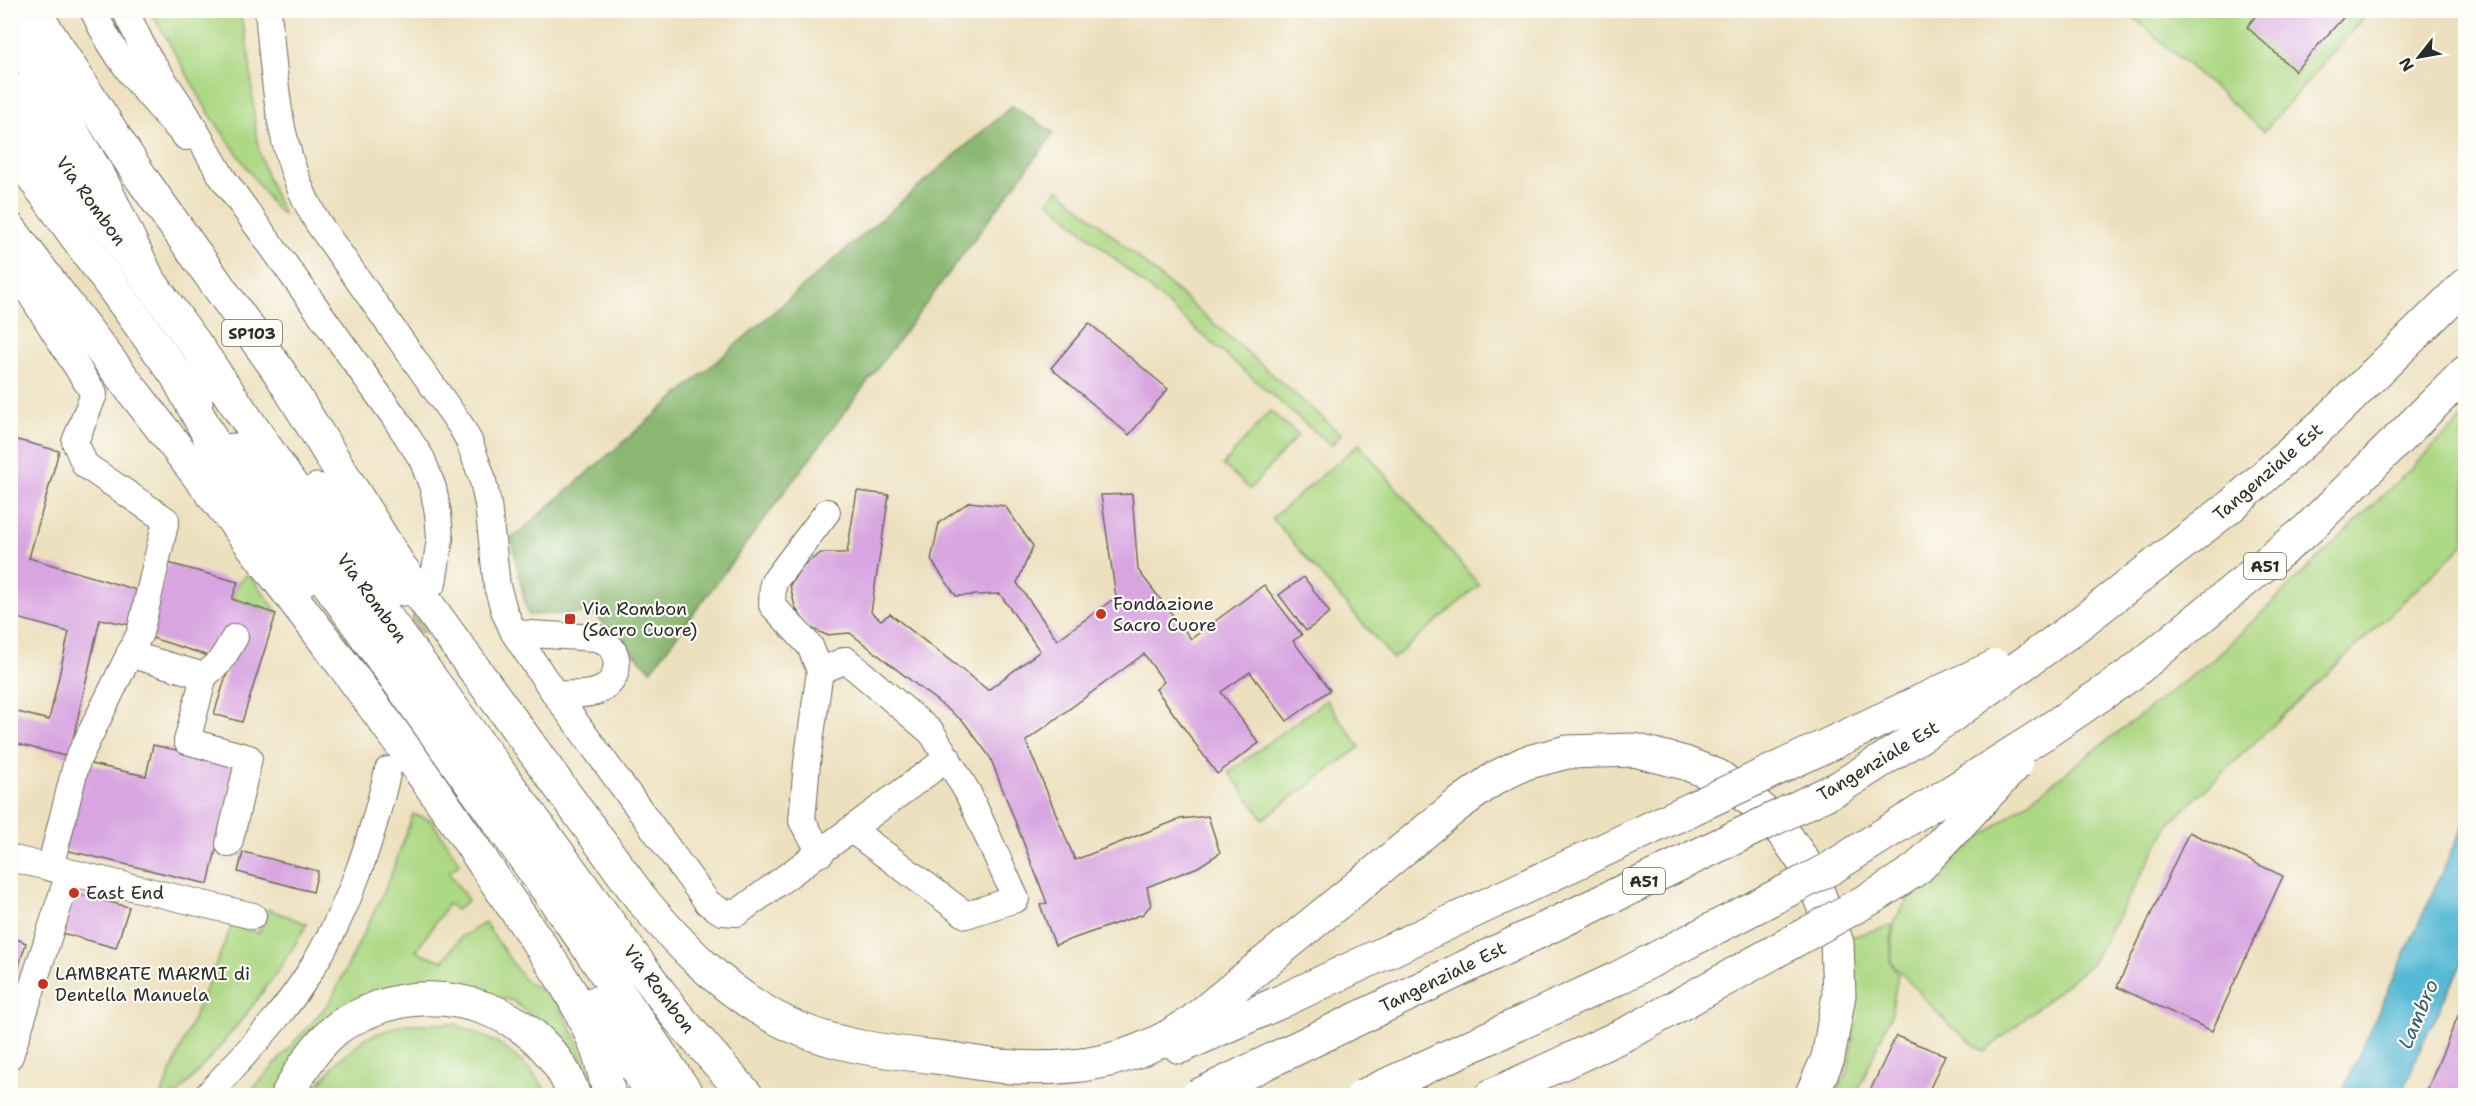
<svg xmlns="http://www.w3.org/2000/svg" width="2476" height="1106" font-family="'Shantell Sans',sans-serif">
<style>
.green{fill:#add884;stroke:#6c8258;stroke-width:1.5}
.forest{fill:#8ab872;stroke:#5a724e;stroke-width:1.5}
.water{fill:#56b9d5;stroke:#407280;stroke-width:1.5}
.building{fill:#d8a4e1}
.lines{fill:none;stroke-linecap:round;stroke-linejoin:round}
.minor-tunnel{stroke:#c6bca1;stroke-width:26;stroke-dasharray:26 13;stroke-linecap:butt}
.minor-casing{stroke:#6f6a5e;stroke-width:28}
.major-casing{stroke:#6f6a5e;stroke-width:35}
.highway-casing{stroke:#6f6a5e;stroke-width:35}
.minor{stroke:#fff;stroke-width:26}
.major{stroke:#fff;stroke-width:33}
.highway{stroke:#fff;stroke-width:33}
.highway-bridge-casing{stroke:#6f6a5e;stroke-width:35;stroke-linecap:butt}
.highway-bridge{stroke:#fff;stroke-width:33}
.poi-dot{fill:#c8321e;stroke:#fdfcf7;stroke-width:2}
.labels{text-anchor:middle;dominant-baseline:central;stroke-width:4.5;stroke-linejoin:round;paint-order:stroke}
.shield{fill:#fdfcf7;stroke:#6a6a68;stroke-width:1.5}
.shield-label{font-size:16px;font-weight:bold;fill:#2b2b2b}
.street-label{font-size:18px;fill:#2b2b2b;stroke:#fdfcf7}
.poi-label{font-size:18px;fill:#2b2b2b;stroke:#fdfcf7;text-anchor:start}
.water-label{font-size:20px;font-style:italic;fill:#3a5d66;stroke:#fdfcf7}
</style>
<rect width="100%" height="100%" fill="#fdfcf7"/>
<filter id="ink" filterUnits="userSpaceOnUse"><feTurbulence type="fractalNoise" baseFrequency=".0167" numOctaves="2"/><feDisplacementMap in="SourceGraphic" scale="12" xChannelSelector="R" yChannelSelector="G"/><feConvolveMatrix kernelMatrix="1 2 1 2 8 2 1 2 1" color-interpolation-filters="sRGB"/></filter>
<filter id="wash" filterUnits="userSpaceOnUse"><feTurbulence type="fractalNoise" baseFrequency=".008" numOctaves="4" result="noise"/><feDisplacementMap in="SourceGraphic" scale="24" xChannelSelector="R" yChannelSelector="G"/><feGaussianBlur stdDeviation="1.35" result="paint"/><feColorMatrix in="noise" values="0 0 0 0 0 0 0 0 0 0 0 0 0 0 0 0 0 1.4 0 .05"/><feComposite in="paint" operator="in"/></filter>
<g filter="url(#wash)">
<rect width="100%" height="100%" fill="#ede0be"/>
<!-- green -->
<path class="green" d="M151,11H238C254,51 250,97 257,140C261,166 273,191 284,215L274,207L209,113Z
M2126,11H2369L2264,131Z
M1059,189L1341,434L1331,446L1048,201Z
M1270,411L1298,435L1250,489L1223,465Z
M2465,416V543L2171,822L2091,964L1984,1052L1950,1026L1891,962L1894,920L1918,886L2216,657Z
M1359,444L1479,585L1393,659L1272,518Z
M249,574L277,612L276,614L232,599L238,582Z
M1326,700L1360,747L1263,819L1229,772Z
M413,814L431,820L460,863L449,873L468,900L456,910L448,904L416,951L443,961L461,937L485,923L524,980L555,999L575,1036L591,1080L593,1095H590L585,1080L562,1040L513,1001L456,986L388,990L279,1095L247,1096L330,1002L389,881Z
M268,909L307,924C271,987 226,1042 177,1095L161,1096L232,925L259,933Z
M1892,925L1890,962L1898,974L1891,1015L1856,1095L1835,1096L1848,1069L1853,1038L1851,937Z
M405,1024H455L498,1043L530,1069L549,1095H310L337,1062L366,1038Z"/>
<!-- forest -->
<path class="forest" d="M1012,106L1054,133L651,670L593,613L528,615L511,539Z"/>
<!-- water -->
<path class="water" d="M2465,821V957L2422,1044L2402,1095H2341Z"/>
<g id="blocks">
<!-- building -->
<path class="building" d="M2260,10H2350L2295,71L2247,27Z
M1089,323L1168,389L1129,435L1051,368Z
M10,438L59,451L29,558L140,591L130,625L100,619L69,757L10,742V710L49,720L69,632L10,616Z
M857,491L889,495L871,612L881,620L890,614L988,690L1040,651L1000,594L956,596L931,560L939,523L969,502L1005,506L1033,546L1017,583L1057,640L1116,597L1101,495L1132,494L1138,570L1191,639L1264,585L1302,635L1293,641L1330,690L1287,721L1250,672L1221,692L1259,743L1217,774L1156,689L1164,682L1144,654L1026,741L1075,860L1180,819L1208,816L1220,853L1198,867L1147,887L1151,905L1143,914L1055,945L1040,905L1047,903L990,757L964,722L850,633L826,635L807,626L795,607L790,585L802,566L821,553H847Z
M168,563L238,582L232,599L276,614L242,722L214,714L238,638L223,632L215,658L149,637Z
M1304,577L1330,613L1306,631L1279,595Z
M153,745L236,763L208,884L61,849L81,762L146,776Z
M2189,832L2283,876L2212,1031L2117,987Z
M243,852L318,871L313,892L238,872Z
M74,893L129,907L116,948L62,933Z
M10,936L26,943L11,991H10Z
M2465,999L2466,1095H2425Z
M1896,1036L1945,1055L1927,1095H1868Z"/>
</g>
</g>
<g filter="url(#ink)">
<use href="#blocks" fill-opacity="0" stroke="#6f6a5e" stroke-width="1.5"/>
<g class="lines">
<!-- minor-tunnel -->
<path class="minor-tunnel" d="M393,749L431,592"/>
<defs>
<path id="minor" d="M93,10C116,62 149,96 186,137
M125,10L146,54L186,114L222,177L393,415L422,459L433,488L438,513L440,539L433,583
M268,10C275,86 278,157 318,223L461,426L469,441L482,477L488,504L497,586L505,613L514,633L555,694L708,903L722,912L737,913L948,758
M10,262L94,394L75,442L85,465L166,520L140,633L77,761L50,868
M514,633L597,638C623,646 623,681 598,691C585,696 568,694 555,694
M129,654L204,676L220,662L235,637
M820,671L810,646L772,605L773,583L827,512
M204,676L187,741L249,758L229,844
M821,853L802,821L807,763L820,671L846,660L932,733L968,793L1016,899L966,915L852,830
M10,858L253,916
M10,1056L69,873
M207,1096C242,1056 281,1018 309,973C349,910 371,842 388,770"/>
<path id="major" d="M10,89L198,348L313,517L676,1015L747,1096
M10,145L196,402
M233,450L584,941L688,1096
M317,490L403,589"/>
<path id="highway" d="M33,10L142,179L280,373L398,564L642,900C680,945 721,988 774,1017C825,1045 879,1051 936,1057C957,1059 978,1064 999,1066C1072,1072 1132,1064 1193,1021L1455,807L1495,778L1525,763L1567,752L1634,750L1685,763L1718,776L1755,803L1786,836L1810,871L1837,943L1839,995L1828,1058L1811,1096
M10,28L102,182L148,279
M10,229C170,446 345,652 493,877C539,946 596,1011 609,1096
M179,380L213,443L301,581
M2071,630L2231,506L2331,417L2466,284
M2043,734L2131,674L2308,529L2466,372
M595,1003L654,1096
M1180,1047L1280,1002
M287,1096C299,1072 315,1047 335,1030C344,1022 356,1017 367,1012C443,977 547,1013 574,1096
M1491,1096L1634,1030"/>
</defs>
<!-- minor casing -->
<use href="#minor" class="minor-casing"/>
<!-- major casing -->
<use href="#major" class="major-casing"/>
<!-- highway casing -->
<use href="#highway" class="highway-casing"/>
<!-- minor -->
<use href="#minor" class="minor"/>
<!-- major -->
<use href="#major" class="major"/>
<!-- highway -->
<use href="#highway" class="highway"/>
<defs>
<path id="highway-bridge" d="M1280,1002L1996,666
M1634,1030L1880,893L1918,868L2016,764
M1197,1096L1840,787L1947,719L2071,630
M1363,1096L1616,979L1831,868L2043,734"/>
</defs>
<!-- highway-bridge casing -->
<use href="#highway-bridge" class="highway-bridge-casing"/>
<!-- highway-bridge -->
<use href="#highway-bridge" class="highway-bridge"/>
</g>
</g>
<!-- markers -->
<g class="poi-dot">
<circle cx="1101" cy="614" r="6"/>
<rect x="564" y="613" width="12" height="12" rx="3"/>
<circle cx="74" cy="893" r="6"/>
<circle cx="43" cy="984" r="6"/>
</g>
<g class="labels">
<!-- shield labels -->
<g class="shield">
<rect x="222" y="320" width="60" height="26" rx="4.5"/>
<rect x="2244" y="553" width="42" height="26" rx="4.5"/>
<rect x="1623" y="868" width="42" height="26" rx="4.5"/>
</g>
<g class="shield-label">
<text x="252" y="333">SP103</text>
<text x="2265" y="566">A51</text>
<text x="1644" y="881">A51</text>
</g>
<!-- street labels -->
<g class="street-label">
<text transform="translate(91 201) rotate(54)">Via Rombon</text>
<text transform="translate(2268 472) rotate(-41)">Tangenziale Est</text>
<text transform="translate(372 598) rotate(54)">Via Rombon</text>
<text transform="translate(1878 761) rotate(-31)">Tangenziale Est</text>
<text transform="translate(1443 977) rotate(-26)">Tangenziale Est</text>
<text transform="translate(659 989) rotate(53)">Via Rombon</text>
</g>
<!-- poi labels -->
<g class="poi-label">
<text x="1113" y="604">Fondazione<tspan x="1113" dy="21">Sacro Cuore</tspan></text>
<text x="582" y="609">Via Rombon<tspan x="582" dy="21">(Sacro Cuore)</tspan></text>
<text x="86" y="893">East End</text>
<text x="55" y="974">LAMBRATE MARMI di<tspan x="55" dy="21">Dentella Manuela</tspan></text>
</g>
<!-- water labels -->
<g class="water-label">
<text transform="translate(2418 1014) rotate(-67)">Lambro</text>
</g>
</g>
<!-- margin -->
<rect width="2476" height="1106" fill="none" stroke="#fdfcf7" stroke-width="36"/>
<!-- north arrow -->
<g transform="translate(2419 57) rotate(239)" stroke="#fdfcf7" stroke-width="4.5" paint-order="stroke">
<path d="M0-4.5L10 22L0 15L-10 22Z" fill="#2b2b2b"/>
<text y="-9" font-size="16" font-weight="bold" text-anchor="middle" fill="#2b2b2b">N</text>
</g>
</svg>
